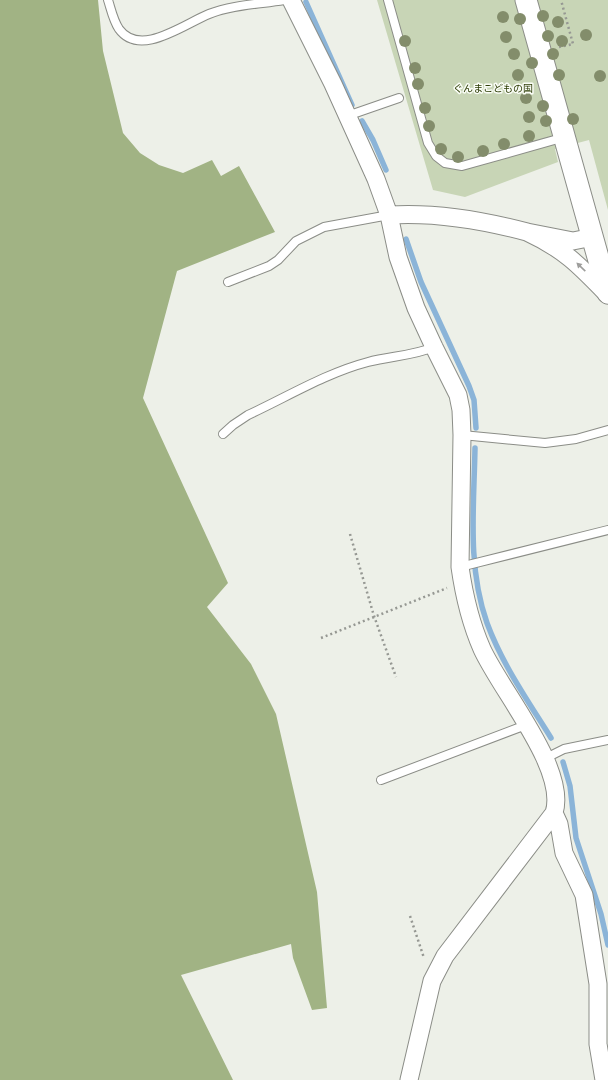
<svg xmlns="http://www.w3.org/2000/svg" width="608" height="1080" font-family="Helvetica,'Noto Sans JP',sans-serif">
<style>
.green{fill:#c8d5b6}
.forest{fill:#a1b384}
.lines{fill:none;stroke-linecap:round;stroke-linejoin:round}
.stream{stroke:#8bb4d8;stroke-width:5.5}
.service-casing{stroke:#8b8d87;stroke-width:10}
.minor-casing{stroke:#8b8d87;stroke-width:19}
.tertiary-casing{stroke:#8b8d87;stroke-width:23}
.path{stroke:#969893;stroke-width:2.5;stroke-dasharray:2 3;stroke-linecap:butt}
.service{stroke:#fff;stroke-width:8}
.minor{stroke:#fff;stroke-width:17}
.tertiary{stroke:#fff;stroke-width:21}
.tree{fill:#838d6b}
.oneway{fill:#9e9e9c}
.labels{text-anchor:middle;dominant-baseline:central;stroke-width:3;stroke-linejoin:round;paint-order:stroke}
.park-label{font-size:10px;fill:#2c3c05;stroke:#fafdf6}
</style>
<rect width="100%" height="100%" fill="#edf0e8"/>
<!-- green -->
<path class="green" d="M377,0H608V210L589,140L555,149L558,162L465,197L433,190Z"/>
<!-- forest -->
<path class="forest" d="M0,0H98L103,51L123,133L140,153L159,165L183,173L212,160L221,176L239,166L275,232L177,271L143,398L228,583L207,607L251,664L276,714L317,892L327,1008L312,1010L293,958L291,944L181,975L233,1080H0Z"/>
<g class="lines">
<!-- stream -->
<path class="stream" d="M306,2L352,105
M362,121L373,140L386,170
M406,239L421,282L469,386L474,400L476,428
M475,448C474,506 467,567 487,623C502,664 528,701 551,738
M563,762L570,786L576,838L601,914L608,945"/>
<defs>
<path id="service" d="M108,0C111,9 113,20 119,29C140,58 184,24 209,14C232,5 260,4 284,0
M388,0L428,143L436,156L445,163L462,166L565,137
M347,116L399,98
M228,282L269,266L278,260L296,241L324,227L389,215
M223,434L233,425L248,415C287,397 326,373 368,362C390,356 413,356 434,347
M462,435L545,443L576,439L608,430
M460,567L608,530
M546,758L564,749L608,740
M381,780L526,725"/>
<path id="minor" d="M291,0L333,84L376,179L389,215L398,257L416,308L434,347L458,395L461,410L462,435L460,567C464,595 471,624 482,649C501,691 568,769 554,813L445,956L432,981L409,1080
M389,215C436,212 482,220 527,232
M593,237L573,241L527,232C564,249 580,266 608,295
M554,813L559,824L564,853L584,895L598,984V1044L604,1080"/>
<path id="tertiary" d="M526,0L608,293"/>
</defs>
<!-- service casing -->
<use href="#service" class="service-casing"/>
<!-- minor casing -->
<use href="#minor" class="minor-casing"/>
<!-- tertiary casing -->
<use href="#tertiary" class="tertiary-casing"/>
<!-- path -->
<path class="path" d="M559,47L573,44L561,0
M350,534L374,616L396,677
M321,638L447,588
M410,916L424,958"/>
<!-- service -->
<use href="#service" class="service"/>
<!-- minor -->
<use href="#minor" class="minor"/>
<!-- tertiary -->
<use href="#tertiary" class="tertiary"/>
</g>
<!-- trees -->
<g class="tree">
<circle cx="543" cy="16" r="6"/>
<circle cx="503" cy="17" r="6"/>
<circle cx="520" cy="19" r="6"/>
<circle cx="558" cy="22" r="6"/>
<circle cx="586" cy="35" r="6"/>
<circle cx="548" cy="36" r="6"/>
<circle cx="506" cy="37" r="6"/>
<circle cx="405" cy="41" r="6"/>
<circle cx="562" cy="41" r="6"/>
<circle cx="514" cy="54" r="6"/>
<circle cx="553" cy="54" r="6"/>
<circle cx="532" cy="63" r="6"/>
<circle cx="415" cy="68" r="6"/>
<circle cx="518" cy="75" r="6"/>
<circle cx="559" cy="75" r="6"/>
<circle cx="600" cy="76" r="6"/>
<circle cx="418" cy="84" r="6"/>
<circle cx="526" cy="98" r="6"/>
<circle cx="543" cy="106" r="6"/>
<circle cx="425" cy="108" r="6"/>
<circle cx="529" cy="117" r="6"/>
<circle cx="573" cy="119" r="6"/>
<circle cx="546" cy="121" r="6"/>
<circle cx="429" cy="126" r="6"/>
<circle cx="529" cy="136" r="6"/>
<circle cx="504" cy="144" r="6"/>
<circle cx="441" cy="149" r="6"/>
<circle cx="483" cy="151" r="6"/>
<circle cx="458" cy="157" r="6"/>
</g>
<!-- one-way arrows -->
<defs><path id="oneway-solid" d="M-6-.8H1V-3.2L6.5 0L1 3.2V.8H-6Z"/></defs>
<use class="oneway" href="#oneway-solid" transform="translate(581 267) rotate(-136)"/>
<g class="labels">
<!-- park labels -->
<g class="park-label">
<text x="493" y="88">ぐんまこどもの国</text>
</g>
</g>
</svg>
